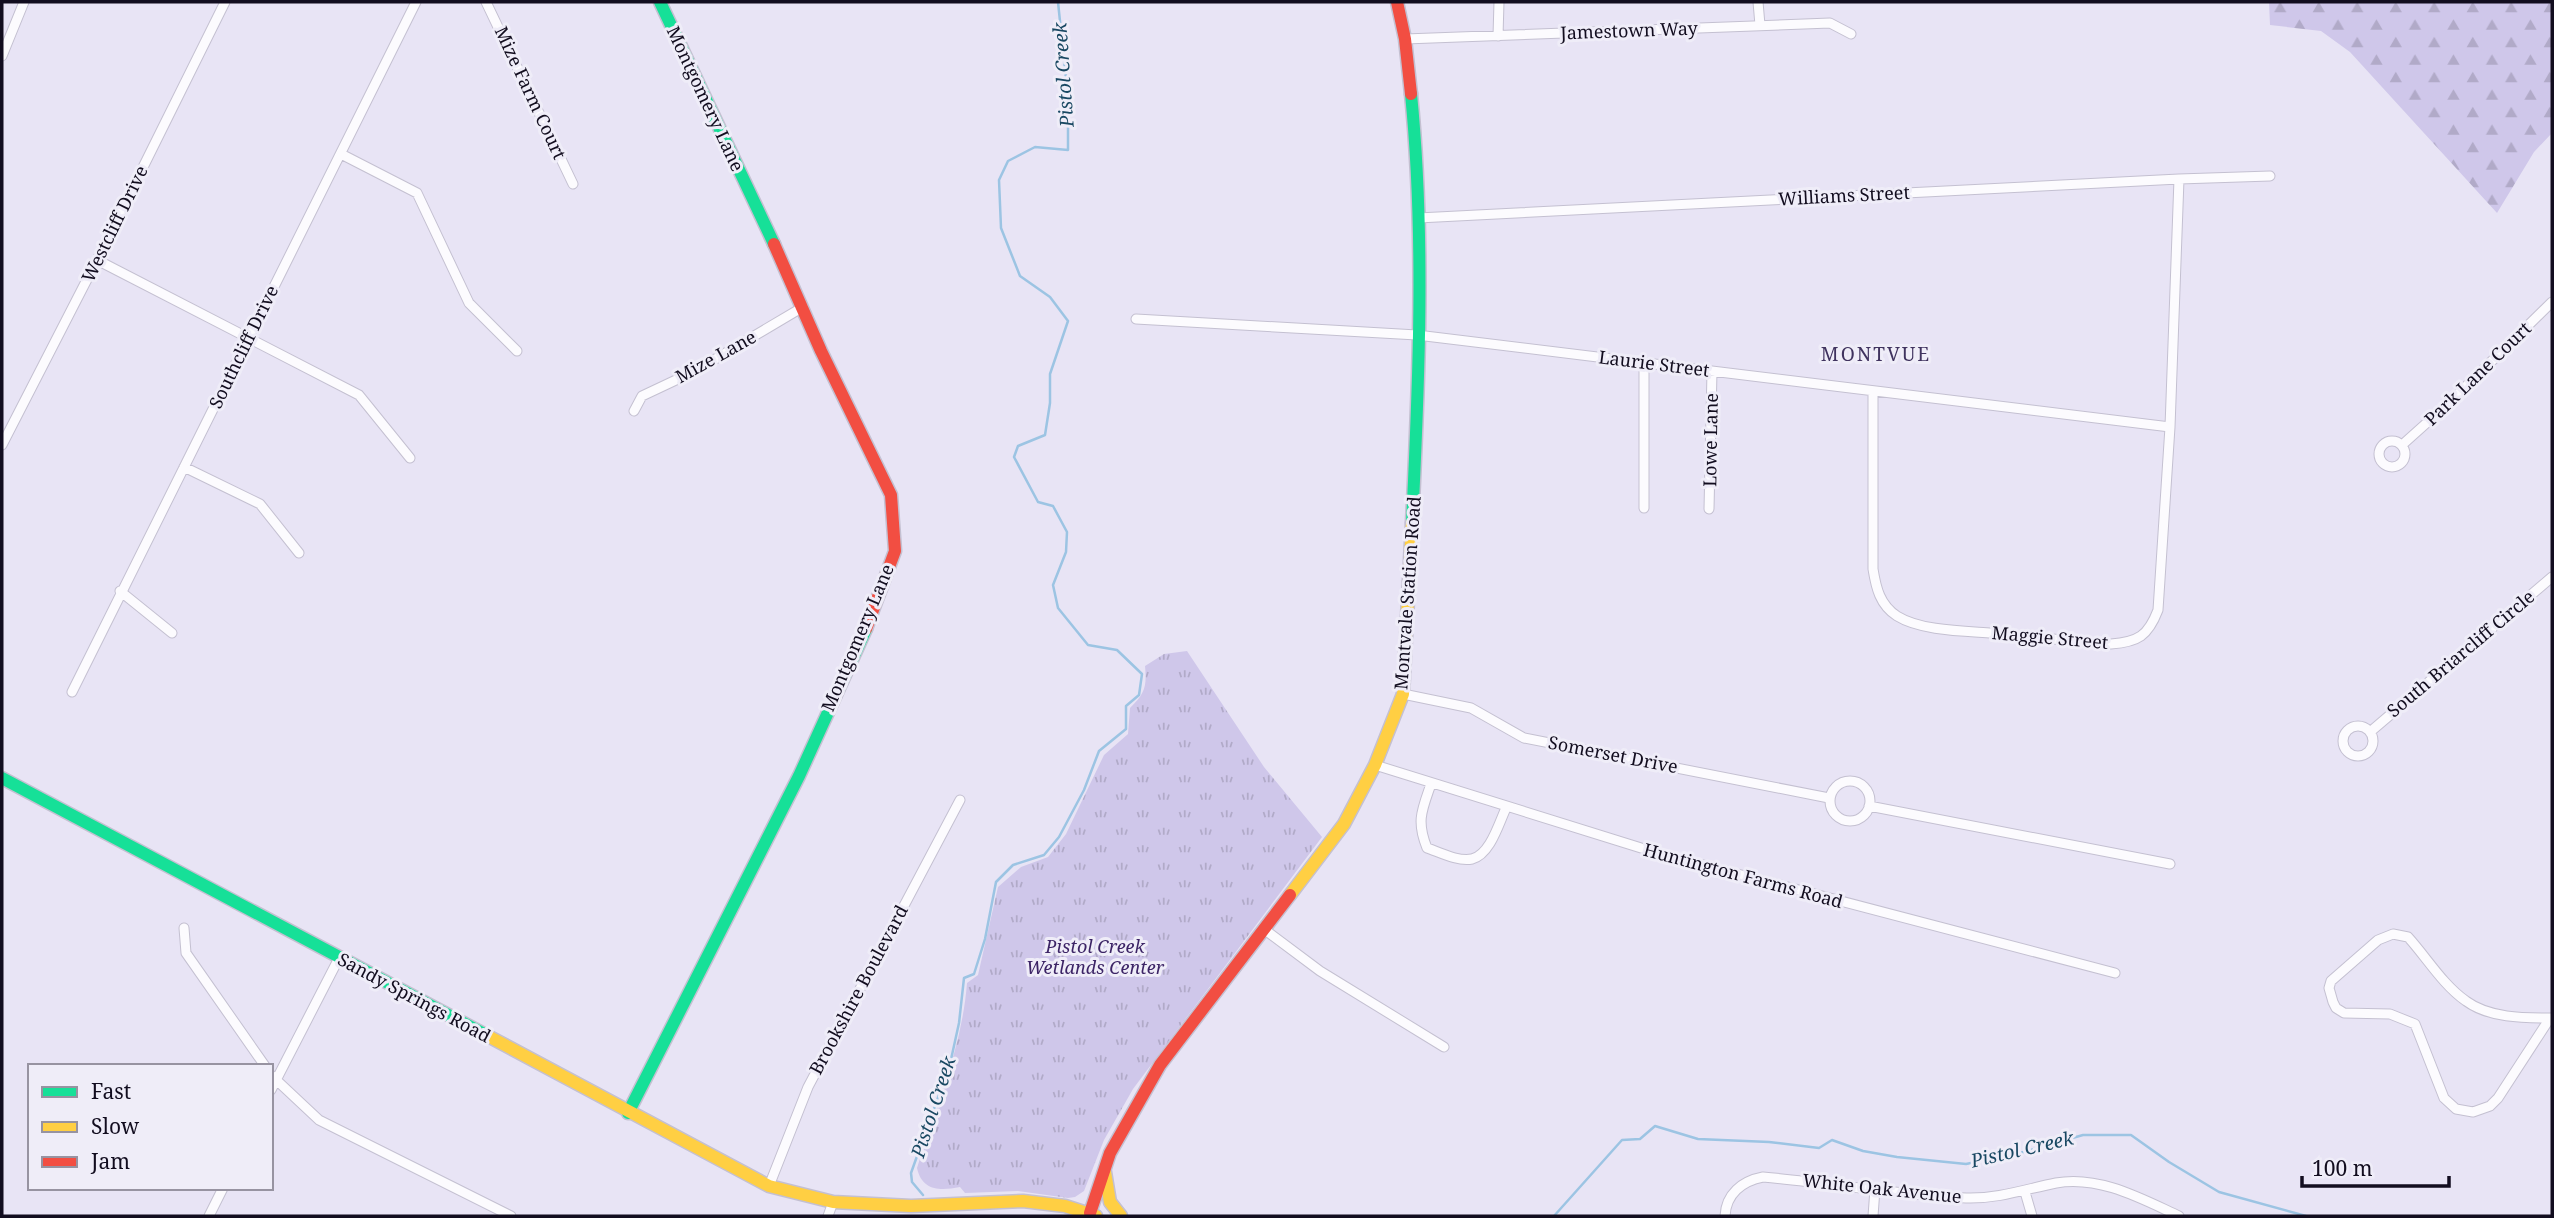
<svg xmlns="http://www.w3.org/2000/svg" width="2554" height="1218" viewBox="0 0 2554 1218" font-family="'Noto Serif',serif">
	<defs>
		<pattern id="grass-tufts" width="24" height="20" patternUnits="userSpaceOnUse" patternTransform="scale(1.75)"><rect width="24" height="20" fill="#cfc7ea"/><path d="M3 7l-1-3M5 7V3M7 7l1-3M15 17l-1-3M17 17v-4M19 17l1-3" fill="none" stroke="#b1aac8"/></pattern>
		<pattern id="forest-firs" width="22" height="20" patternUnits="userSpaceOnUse" patternTransform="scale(1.75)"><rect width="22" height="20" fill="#cfc7ea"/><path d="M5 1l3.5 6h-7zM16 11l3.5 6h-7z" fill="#b1aac8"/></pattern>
	</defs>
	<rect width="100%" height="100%" fill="#e8e4f5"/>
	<path fill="url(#grass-tufts)" d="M1187 651 1264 767 1322 837 1133 1089 1104 1140 1084 1191 1075 1197 1068 1198 1018 1191 965 1193 960 1187C940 1191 922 1191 917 1168 936 1106 962 1048 967 983L978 975 998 887 1021 867 1048 857 1066 834 1104 755 1128 734 1130 708C1145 694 1147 686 1145 666L1164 654Z"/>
	<path fill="url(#forest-firs)" d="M2269 2H2552V133L2534 152 2497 213 2350 52 2321 31 2270 25Z"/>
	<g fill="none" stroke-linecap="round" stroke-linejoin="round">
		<path stroke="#9cc4e3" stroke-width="2.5" d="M923 1195 912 1182 911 1173 950 1064 959 1023 964 978 974 974 985 939 996 882 1013 865 1044 855 1059 837 1084 790 1099 751 1126 729V706L1139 695 1142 674 1117 650 1088 645 1058 608 1053 585 1066 552 1067 532 1053 506 1038 502 1014 457 1018 446 1045 435 1050 403V374L1068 321 1050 297 1020 276 1001 228 999 180 1008 161 1035 147 1068 150V98L1058 2
			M1554 1216 1622 1140 1640 1139 1655 1126 1698 1139 1769 1142 1819 1148 1832 1140 1863 1151 1897 1157 1966 1164 2020 1153 2083 1135H2131L2169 1162 2219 1192 2306 1216"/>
		<defs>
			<path id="street" d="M486 2 573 184
				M1758 2 1760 25
				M1498 36 1499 2
				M1405 39 1830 23 1851 34
				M2 56 24 2
				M341 154 417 193 469 303 517 351
				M1418 218 2179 179 2270 176
				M97 260 359 395 410 458
				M1136 319 1417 335 2170 427
				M1873 391V569C1876 588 1880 605 1897 616 1921 631 1964 631 1992 633 2032 637 2072 641 2111 644 2138 642 2148 636 2158 610L2170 427 2179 179
				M634 411 642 396 695 371 803 307
				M2379 454a13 13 0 1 1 26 0a13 13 0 1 1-26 0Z
				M2 445 97 260 225 2
				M2402 445 2450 402 2552 302
				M184 467 260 504 299 553
				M1644 508V363
				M1709 509 1712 371
				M120 591 172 633
				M72 692 416 2
				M1403 694 1471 708 1524 738 1829 798
				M2343 741a15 15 0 1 1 30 0a15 15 0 1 1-30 0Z
				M2370 732 2552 577
				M1375 765 1654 852 2115 973
				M1830 801a20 20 0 1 1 40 0a20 20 0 1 1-40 0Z
				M1431 784C1422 810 1416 821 1427 848 1439 852 1458 862 1472 859 1490 855 1499 823 1506 808
				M1869 806 2170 864
				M184 928 186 953 265 1066
				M1265 930 1320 971 1444 1047
				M2550 1018 2498 1098 2490 1106 2473 1112 2456 1109 2444 1098 2415 1024 2390 1014 2344 1013 2336 1008 2333 1002 2329 988 2331 981 2378 940 2393 934 2408 937C2427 958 2443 985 2466 1001 2489 1018 2523 1018 2550 1018H2552
				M271 1075 319 1120 511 1216
				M271 1090 339 958
				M769 1186 808 1087 960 800
				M2025 1192 2032 1216
				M209 1216 223 1188
				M828 1216 833 1202
				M1725 1216C1726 1194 1742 1181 1763 1177 1831 1183 1898 1195 1966 1198 1998 1199 2026 1189 2056 1183 2099 1175 2142 1199 2179 1216
				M1873 1216 1875 1189"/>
			<path id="fast" d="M660 2 774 244
				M1411 94C1425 235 1419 381 1412 523
				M2 778 486 1035
				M628 1113 799 776 866 629"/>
			<path id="slow" d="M1290 895 1344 824 1375 765 1403 694 1412 523
				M486 1035 769 1186 833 1202 911 1206 1023 1201 1065 1206 1096 1216
				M1105 1172 1110 1202 1121 1216"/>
			<path id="jam" d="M1397 2 1405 39 1411 94
				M774 244 821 351 891 495 895 551 866 629
				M1090 1213 1110 1153 1160 1065 1290 895"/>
		</defs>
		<use href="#street" stroke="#c4c0d1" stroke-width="11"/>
		<use href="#fast" stroke="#c4c0d1" stroke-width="15"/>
		<use href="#slow" stroke="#c4c0d1" stroke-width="15"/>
		<use href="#jam" stroke="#c4c0d1" stroke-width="15"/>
		<use href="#street" stroke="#fcfbfe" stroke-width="9"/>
		<use href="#fast" stroke="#16e098" stroke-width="12"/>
		<use href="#slow" stroke="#ffcf43" stroke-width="12"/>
		<use href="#jam" stroke="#f24e42" stroke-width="12"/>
	</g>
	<g text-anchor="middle" stroke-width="6" stroke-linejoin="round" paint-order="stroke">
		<g font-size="18" fill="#120d1f" stroke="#efedf8">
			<text transform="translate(1629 31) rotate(-2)" y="6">Jamestown Way</text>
			<text transform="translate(530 93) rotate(65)" y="6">Mize Farm Court</text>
			<text transform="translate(705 99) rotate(65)" y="6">Montgomery Lane</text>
			<text transform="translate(1844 196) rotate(-3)" y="6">Williams Street</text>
			<text transform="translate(115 224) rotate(-64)" y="6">Westcliff Drive</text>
			<text transform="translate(244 347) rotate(-64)" y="6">Southcliff Drive</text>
			<text transform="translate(716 357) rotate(-29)" y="6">Mize Lane</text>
			<text transform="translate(1654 364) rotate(7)" y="6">Laurie Street</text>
			<text transform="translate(2478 374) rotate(-44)" y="6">Park Lane Court</text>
			<text transform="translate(1711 440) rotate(-89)" y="6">Lowe Lane</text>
			<text transform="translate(1408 593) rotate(-86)" y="6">Montvale Station Road</text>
			<text transform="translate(858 638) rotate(-67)" y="6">Montgomery Lane</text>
			<text transform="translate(2050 638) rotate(5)" y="6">Maggie Street</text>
			<text transform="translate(2461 654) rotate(-40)" y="6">South Briarcliff Circle</text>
			<text transform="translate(1613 755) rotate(11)" y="6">Somerset Drive</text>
			<text transform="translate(1743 876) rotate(15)" y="6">Huntington Farms Road</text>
			<text transform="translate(859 990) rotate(-62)" y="6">Brookshire Boulevard</text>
			<text transform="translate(414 998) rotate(28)" y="6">Sandy Springs Road</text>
			<text transform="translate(1882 1189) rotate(6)" y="6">White Oak Avenue</text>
		</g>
		<g font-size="18" font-style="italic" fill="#3c2466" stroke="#efedf8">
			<text x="1095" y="953">Pistol Creek<tspan x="1095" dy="21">Wetlands Center</tspan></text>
		</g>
		<g font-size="19" font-style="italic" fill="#194862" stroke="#efedf8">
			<text transform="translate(1063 75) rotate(-94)" y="7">Pistol Creek</text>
			<text transform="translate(933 1107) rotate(-72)" y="7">Pistol Creek</text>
			<text transform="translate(2022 1149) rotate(-13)" y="7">Pistol Creek</text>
		</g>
		<g font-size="19" letter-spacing="2" fill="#40335f" stroke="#efedf8">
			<text x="1876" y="361">MONTVUE</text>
		</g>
	</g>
	<rect width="2554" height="1218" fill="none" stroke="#120d1f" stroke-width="7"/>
	<rect x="28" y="1064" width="245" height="126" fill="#efedf8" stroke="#9793a1" stroke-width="2"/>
	<rect x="42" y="1087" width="35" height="10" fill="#16e098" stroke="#9793a1" stroke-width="2"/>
	<text x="91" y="1099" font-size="21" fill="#120d1f">Fast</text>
	<rect x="42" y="1122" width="35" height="10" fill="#ffcf43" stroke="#9793a1" stroke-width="2"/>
	<text x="91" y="1134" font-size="21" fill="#120d1f">Slow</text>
	<rect x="42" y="1157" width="35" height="10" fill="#f24e42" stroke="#9793a1" stroke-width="2"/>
	<text x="91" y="1169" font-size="21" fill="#120d1f">Jam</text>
	<path d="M2302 1176v10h147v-10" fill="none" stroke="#120d1f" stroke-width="3.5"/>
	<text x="2312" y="1176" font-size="21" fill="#120d1f" stroke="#efedf8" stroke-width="5" paint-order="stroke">100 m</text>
</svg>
